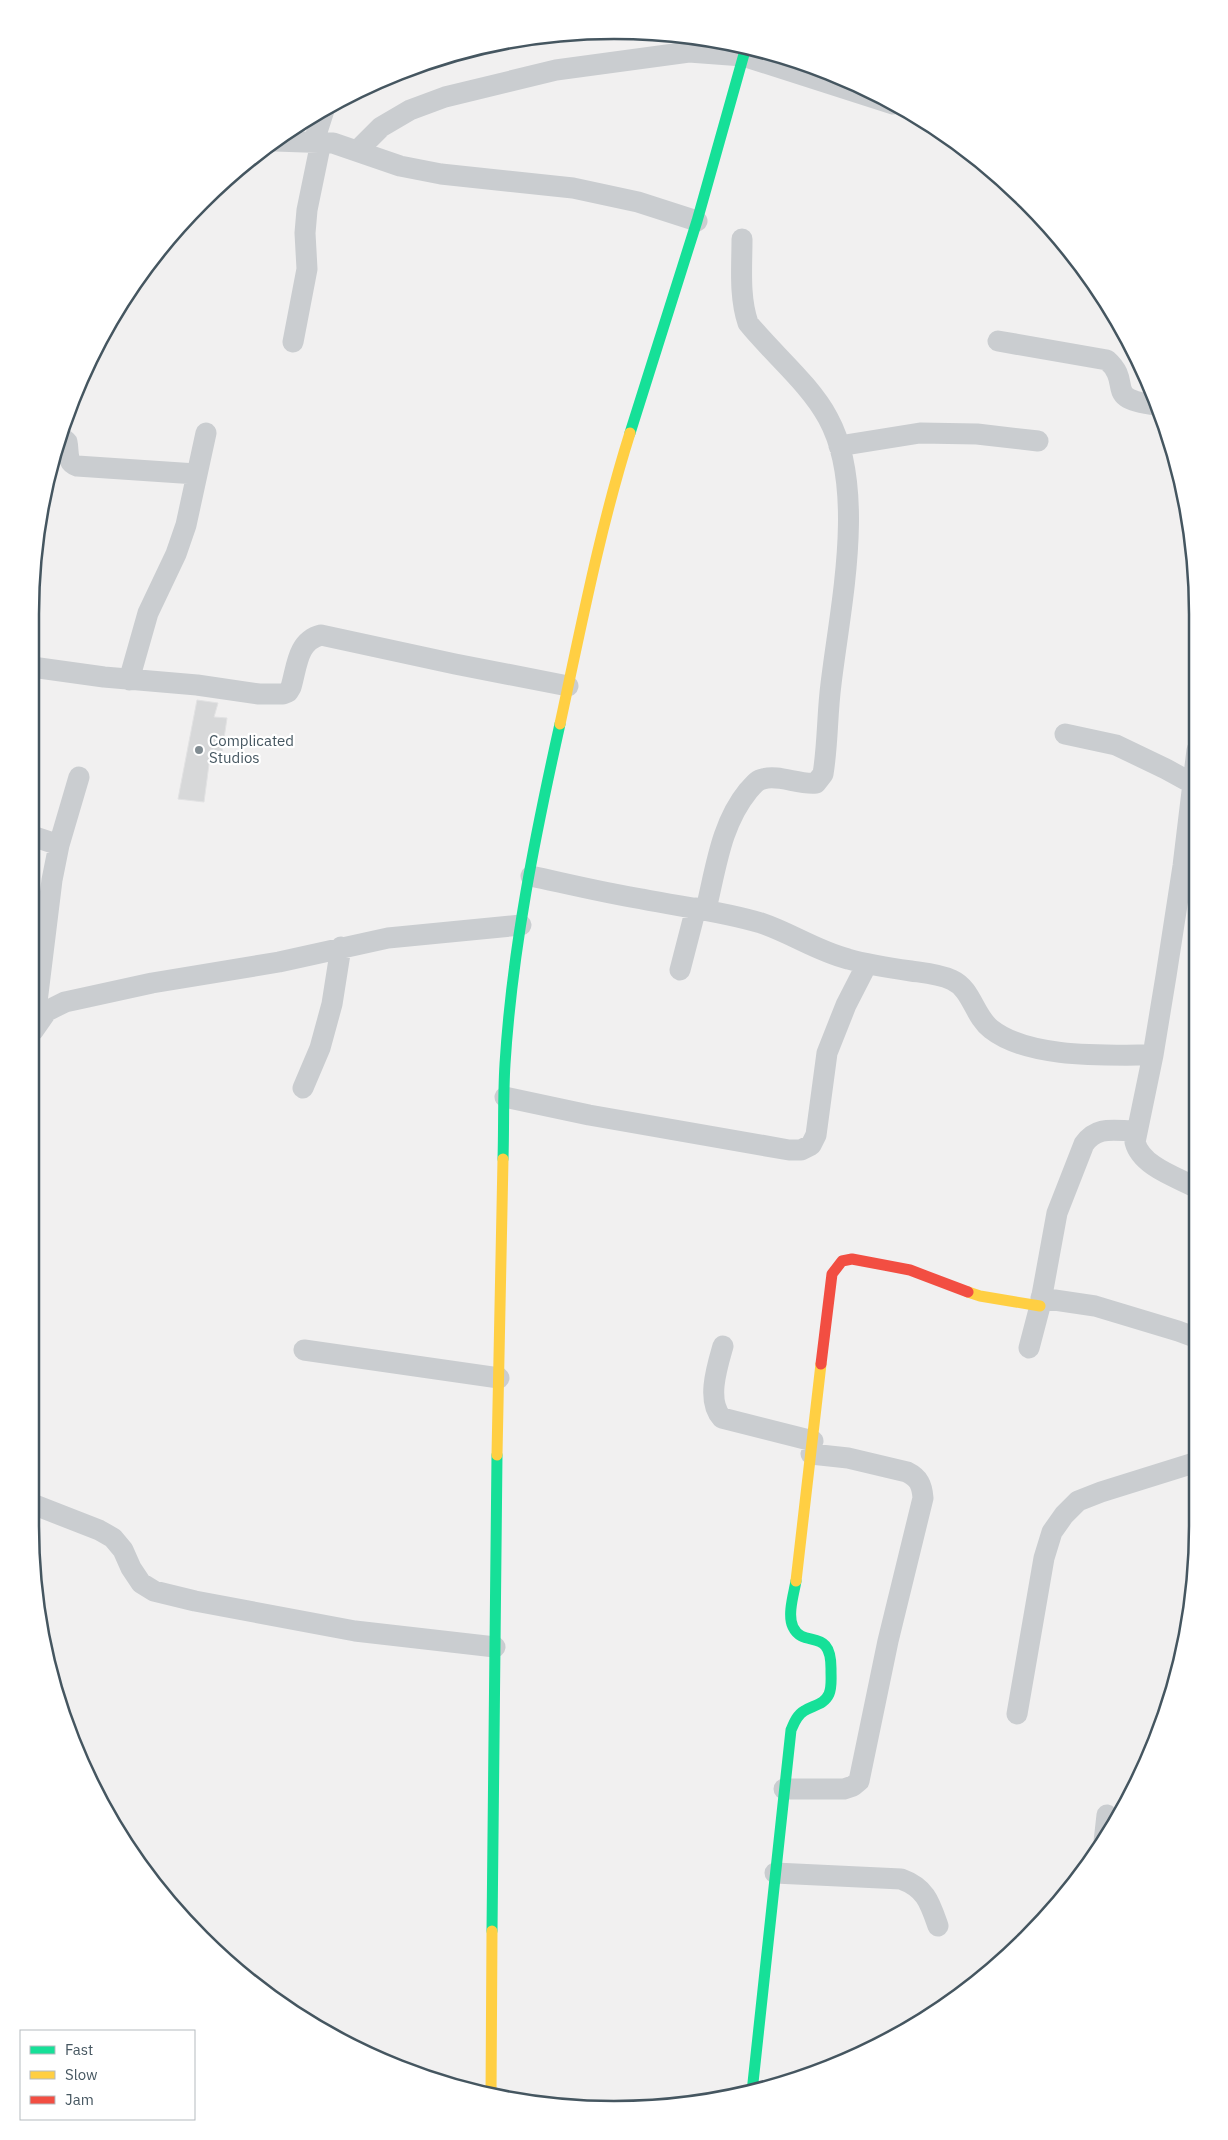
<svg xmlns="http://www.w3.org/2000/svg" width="1228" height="2140" viewBox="0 0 1228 2140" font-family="'IBM Plex Sans',sans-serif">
	<rect width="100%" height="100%" fill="#f1f0f0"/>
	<path fill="#d7d8d9" stroke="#e2e2e3" d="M197 700 218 703 214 717 227 718 222 752 211 749 204 802 178 799Z"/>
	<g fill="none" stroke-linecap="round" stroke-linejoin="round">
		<path stroke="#cacdd0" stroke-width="21" d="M275 141 333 143 400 166 441 174 573 188 638 202 697 221
			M314 141 324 110
			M358 150 381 127 410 110 445 97 556 70 689 52 743 56 893 104
			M998 341 1107 360C1134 384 1101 399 1157 405
			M293 342 307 269 305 233 307 210 321 142
			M59 435 67 442C69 451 66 463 77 466L196 474
			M839 446 920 433 977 434 1038 441
			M32 667 104 677 197 685 259 694H283L288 692 291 687C297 667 297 641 321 635L455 664 568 686
			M129 680 148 613 176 554 186 525 206 433
			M1065 734 1116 745 1166 769 1197 786
			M1197 750 1183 866 1166 976 1153 1055 1135 1142C1141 1166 1176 1177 1197 1188
			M32 836 59 845
			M531 876C568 884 605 893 642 899 682 907 722 911 761 923 791 933 817 951 848 959 869 965 890 968 911 971 925 973 939 974 952 980 972 989 974 1016 991 1029 1029 1059 1107 1055 1153 1055
			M706 909C716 868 721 824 748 791 753 786 756 780 763 779 778 774 799 785 816 783L823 774C828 744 827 714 831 684 840 607 867 489 828 418 810 384 772 353 748 323 739 296 742 267 742 239
			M680 970 696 908
			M36 1010 52 880 59 845 79 777
			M33 1031 47 1011 65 1002 88 997 152 983 279 962 388 938 521 925
			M303 1088 320 1048 332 1004 341 947
			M505 1097 589 1115 789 1150H801L811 1145 816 1135 827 1053 846 1005 867 964
			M1041 1298 1095 1306 1178 1331 1197 1338
			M723 1346C717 1367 706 1401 722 1418L813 1441
			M1029 1348 1040 1306 1057 1213 1084 1144C1097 1125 1115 1131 1136 1131
			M304 1350 499 1378
			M35 1505 99 1530 113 1538 123 1550 131 1568 141 1583 154 1591 195 1601 355 1631 495 1647
			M1017 1714 1044 1558 1052 1532 1064 1515 1078 1501 1101 1492 1197 1462
			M784 1789H844L853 1786 859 1781 888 1641 923 1498C922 1485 919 1478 907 1472L848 1458 811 1454
			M1104 1842 1107 1815
			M775 1873 901 1879C926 1888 930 1903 938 1926"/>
		<path stroke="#16e098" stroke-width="11" d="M630 433 697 221 746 47
			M503 1159C504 1128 503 1096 505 1064 512 950 535 836 560 724
			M492 1931 497 1455
			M752 2092 791 1730C794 1723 797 1715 804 1711 813 1705 824 1705 829 1694 832 1687 831 1679 831 1671 832 1625 804 1650 793 1627 787 1615 794 1593 796 1581"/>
		<path stroke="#ffcf43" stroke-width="11" d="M560 724C581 627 600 528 630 433
			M968 1292 980 1296 1040 1306
			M497 1455 503 1159
			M796 1581 821 1364
			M491 2096 492 1931"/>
		<path stroke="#f24e42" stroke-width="11" d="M821 1364 832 1274 842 1261 852 1259 910 1270 968 1292"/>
	</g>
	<circle fill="#818c92" stroke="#fff" stroke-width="2" cx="199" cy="750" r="5"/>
	<g text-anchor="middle" stroke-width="4.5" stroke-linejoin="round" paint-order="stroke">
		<g font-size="15" fill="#455660" stroke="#fff" text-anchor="start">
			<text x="209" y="746">Complicated<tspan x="209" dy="17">Studios</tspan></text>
		</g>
	</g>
	<path d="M0 0H1228V2140H0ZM614 39H614A575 575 0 0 1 1189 614V1526A575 575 0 0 1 614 2101H614A575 575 0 0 1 39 1526V614A575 575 0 0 1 614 39Z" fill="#fff" fill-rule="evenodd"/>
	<path fill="none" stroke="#455660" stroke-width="2.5" d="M614 39H614A575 575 0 0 1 1189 614V1526A575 575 0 0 1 614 2101H614A575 575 0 0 1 39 1526V614A575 575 0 0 1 614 39Z"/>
	<rect x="20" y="2030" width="175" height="90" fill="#ffffff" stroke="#b5bbbf"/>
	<rect x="30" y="2046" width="25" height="8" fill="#16e098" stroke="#b5bbbf"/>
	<text x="65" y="2055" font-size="15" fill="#455660">Fast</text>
	<rect x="30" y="2071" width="25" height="8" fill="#ffcf43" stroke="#b5bbbf"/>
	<text x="65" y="2080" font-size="15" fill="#455660">Slow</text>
	<rect x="30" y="2096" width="25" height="8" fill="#f24e42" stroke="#b5bbbf"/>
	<text x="65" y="2105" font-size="15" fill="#455660">Jam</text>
</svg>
